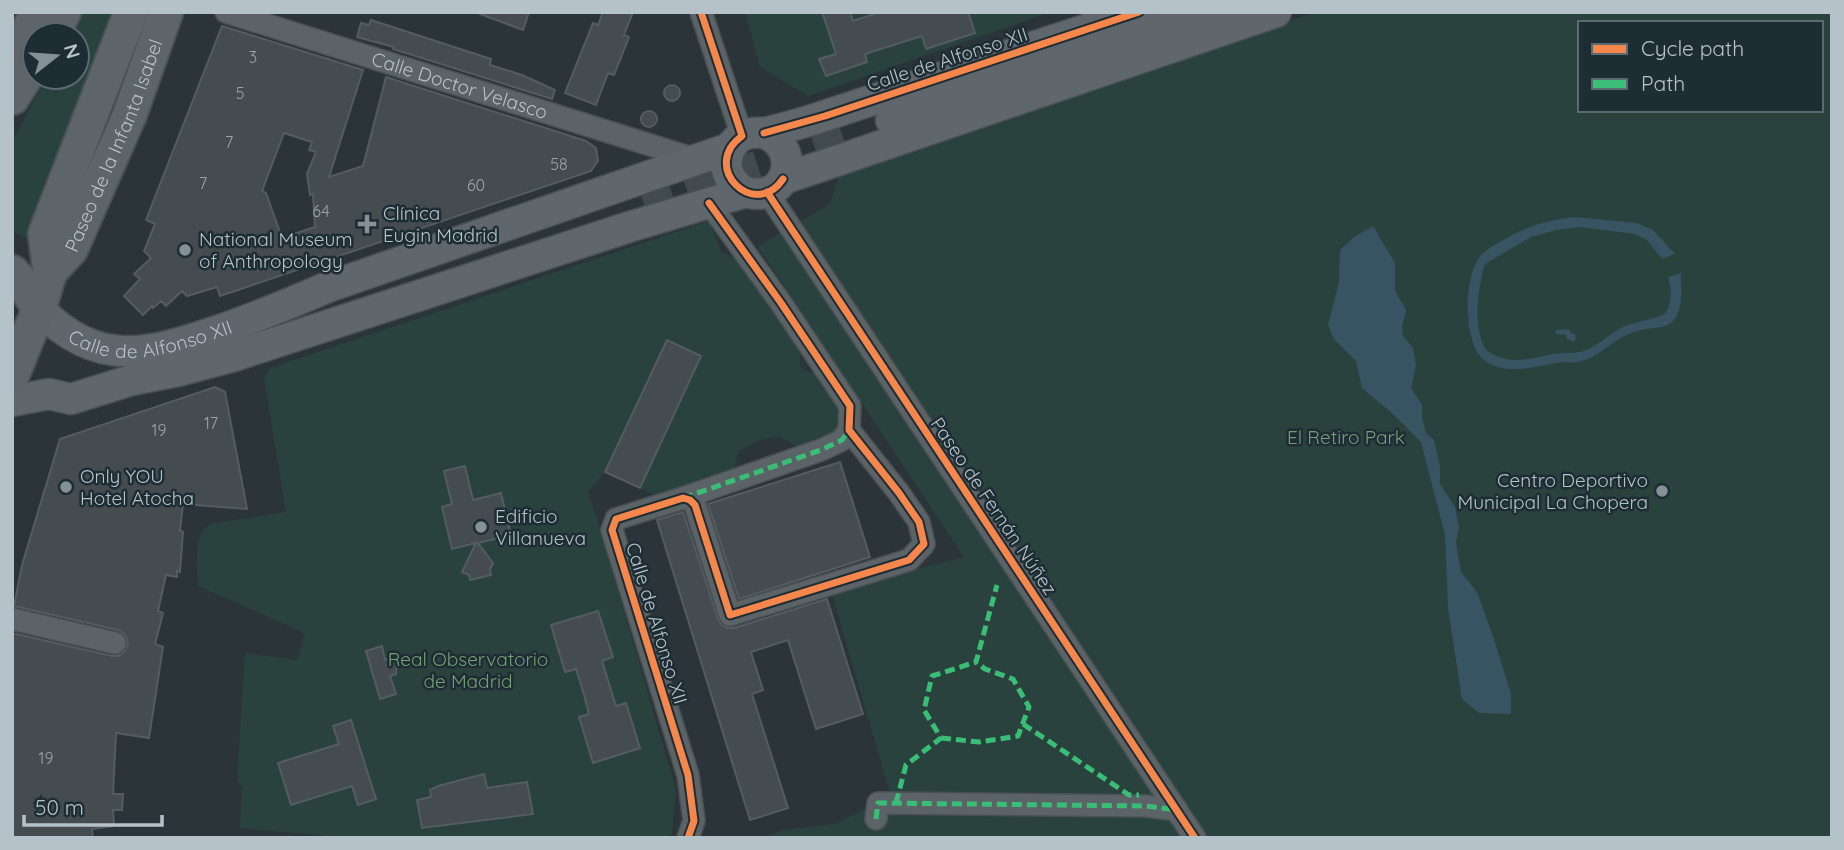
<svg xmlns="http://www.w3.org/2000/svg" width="1844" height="850" viewBox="0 0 1844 850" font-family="Quicksand,sans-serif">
	<rect width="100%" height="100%" fill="#2b3539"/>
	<path fill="#2a423e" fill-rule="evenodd" d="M81 12H119L29 239 12 231V142L47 77H77V35H69Z
		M745 12H1051L808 96 760 67Z
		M1316 12H1832V838H764L782 830 835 824 891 796 831 591 964 557 758 246 830 204 840 173ZM1580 23H1821V110H1580Z
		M709 221 721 252 745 263 801 353C800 358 798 364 803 369 807 373 813 372 818 375 830 383 836 400 843 413L838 428 833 434 805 446 798 447 778 436 760 440 739 451 733 471 654 495 640 488 701 356 667 340 605 472 588 492 598 522 676 790 672 833 668 838H349L240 828 242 788 237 780 245 653 297 660 305 633 198 586C198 567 192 535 210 524L286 512 264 379 270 368Z"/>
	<path fill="#385462" d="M1575 217 1637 223 1653 230 1675 254 1662 259 1647 240 1635 234 1580 227 1556 230 1531 237 1488 262 1484 266C1478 293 1472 325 1486 350 1508 366 1529 359 1553 354 1566 352 1577 355 1589 349 1602 342 1612 332 1625 326 1634 322 1661 318 1665 313 1673 304 1671 287 1668 277L1681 273C1681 292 1685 323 1661 327 1650 329 1639 329 1629 334 1611 341 1598 358 1578 362 1573 363 1567 362 1562 362 1541 365 1519 373 1498 367 1492 365 1484 361 1480 356 1463 336 1464 272 1482 254 1487 249 1494 245 1500 242 1524 227 1547 220 1575 217Z
		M1373 226 1395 263V291L1406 310 1402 327 1403 336 1413 348 1416 366 1411 388 1422 405V417L1426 433 1434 440 1440 466V484L1455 507 1459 527 1456 542 1461 572 1477 592 1493 636 1511 694V714L1479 713 1462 699 1448 608 1445 535 1421 442 1393 414 1362 388 1356 361 1334 339 1328 325 1339 282 1340 250 1354 237Z"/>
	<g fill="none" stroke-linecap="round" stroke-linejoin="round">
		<path stroke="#385462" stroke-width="5" d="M1558 332H1568L1569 337 1573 336V339"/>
	</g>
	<path fill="#444c4f" stroke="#535c61" stroke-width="2" fill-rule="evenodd" d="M481 12H529L523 30 480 14Z
		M603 12H633L624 35 629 37 614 75 608 73 596 105 565 93 593 23 598 25Z
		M822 12H850L853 21 880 12H968L975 33 926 49 922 36 865 54 867 62 826 76 819 59 836 54Z
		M371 20 491 59 490 65 522 75 555 90 552 99 393 49 394 47 357 37 361 23 369 25Z
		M222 26 363 70 329 177 363 166 386 77 586 141 596 148 598 161 591 171 220 296 217 287 187 296 182 291 166 306 161 301 153 308 152 306 143 315 124 296 140 279 134 274 151 258 144 251 155 224 146 220ZM284 133 312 142 309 150 316 152 307 174 310 195 313 194 315 227 282 238 266 193 262 191Z
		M664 93a8 8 0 1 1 16 0a8 8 0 1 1-16 0Z
		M641 119a8 8 0 1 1 16 0a8 8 0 1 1-16 0Z
		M667 340 701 356 640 488 605 472Z
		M215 387 225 392 247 509 183 504 180 530 183 532 180 572 177 571V577L166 575 158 611 163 613 155 644 163 647 149 738 116 733 113 794H123L122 810H113L114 826 92 829 93 838H12V633L112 656H118L124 652 128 645 127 639 124 634 118 630 14 606 22 565 60 439Z
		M840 462 870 557 739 599 708 504Z
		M465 466 473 500 501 493 511 535 478 543 493 563 490 569 491 575 470 580 469 575 462 572 476 543 452 549 442 507 452 504 444 471Z
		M683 512 718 619 722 625 728 628H734L827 599 863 714 816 729 788 640 751 652 763 690 752 694 788 808 750 820 657 520Z
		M598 611 613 657 602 661 616 706 626 703 640 748 593 763 579 717 589 714 583 691 576 669 565 672 551 625Z
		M382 646 385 660 397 656 396 674 390 676 396 694 380 699 366 651Z
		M351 720 376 799 358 805 352 786 291 805 278 763 339 744 333 726Z
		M484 774 487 788 527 782 533 814 422 828 417 800 431 797 430 790 438 786Z"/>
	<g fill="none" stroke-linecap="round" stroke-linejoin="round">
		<path stroke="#404a4f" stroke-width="30" stroke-dasharray="30 15" stroke-linecap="butt" d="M644 204 845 136"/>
		<defs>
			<g id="street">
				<path id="s1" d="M226 12 695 159"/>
				<path d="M701 12 742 136"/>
				<path d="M767 192 1195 838"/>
				<path d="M683 498 821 450 842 440 849 430"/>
				<path d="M12 619 115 643"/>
				<path d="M876 819 878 803 1146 806 1177 810"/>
				<path d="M688 838 694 821 688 775 612 530 616 519 683 498 690 500 695 505 730 615 909 560 924 544 919 522 899 493 849 430 850 406 781 303 709 203"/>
			</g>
			<g id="secondary">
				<path d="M891 120 1179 22 1211 12"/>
				<path d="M764 133C802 147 789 201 750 193 742 192 734 185 730 177 722 163 728 144 742 136 751 131 759 134 768 132 789 127 810 121 830 114 933 80 1036 46 1139 12"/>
				<path d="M783 179 1276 12"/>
				<path id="s2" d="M39 309C98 368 146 355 217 331 255 318 291 303 328 287L730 148"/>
				<path d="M12 401 49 394 71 399 132 380 178 371 234 356 629 227 746 192"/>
			</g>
			<g id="primary">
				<path d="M52 35 64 12"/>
				<path d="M12 66 37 12"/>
				<path d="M12 98 35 62"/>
				<path d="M12 272 24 285 39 309"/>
				<path d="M50 272 45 234 131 12"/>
				<path id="s3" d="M12 376 39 309 50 272 71 249 130 114 166 12"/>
			</g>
		</defs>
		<use href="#street" stroke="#495054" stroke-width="24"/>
		<use href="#secondary" stroke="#495054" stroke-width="33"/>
		<use href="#primary" stroke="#495156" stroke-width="37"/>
		<use href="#street" stroke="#5b6367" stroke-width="21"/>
		<use href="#secondary" stroke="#60676c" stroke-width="30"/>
		<use href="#primary" stroke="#5d6569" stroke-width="33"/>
		<path stroke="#3abd76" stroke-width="5" stroke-dasharray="10 5" stroke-linecap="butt" d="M683 498 821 450 842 440 849 430
			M1023 724 1129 795H1139
			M941 738 979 742 1018 736 1029 707 1013 679 985 669 976 662
			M896 803 906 765 941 738 924 710 932 676 976 662 997 585
			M876 819 878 803 1146 806 1177 810"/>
		<defs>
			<path id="cycleway" d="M701 12 742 136C699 167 755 221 783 179
				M764 133 825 116 1139 12
				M767 192 1195 838
				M688 838 694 821 688 775 612 530 616 519 683 498 690 500 695 505 730 615 909 560 924 544 919 522 899 493 849 430 850 406 781 303 709 203"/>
		</defs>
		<use href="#cycleway" stroke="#1e2d34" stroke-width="11"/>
		<use href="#cycleway" stroke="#f5874c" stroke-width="7"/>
	</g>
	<g fill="#859197" stroke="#1e2d34" stroke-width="2.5">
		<path d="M363.5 213.5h7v7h7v7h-7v7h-7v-7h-7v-7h7z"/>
		<circle cx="185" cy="250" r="7"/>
		<circle cx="66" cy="487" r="7"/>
		<circle cx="1662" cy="491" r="7"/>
		<circle cx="481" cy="527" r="7"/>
	</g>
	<g text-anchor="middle" stroke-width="5" stroke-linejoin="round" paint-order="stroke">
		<g font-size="16" fill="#9aa4ab">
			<text x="253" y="63">3</text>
			<text x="240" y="99">5</text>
			<text x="229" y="148">7</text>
			<text x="559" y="170">58</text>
			<text x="203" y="189">7</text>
			<text x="476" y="191">60</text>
			<text x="321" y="217">64</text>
			<text x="211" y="429">17</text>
			<text x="159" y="436">19</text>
			<text x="46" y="764">19</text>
		</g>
		<g font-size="19" fill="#b6c2ca" stroke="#1e2d34">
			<text transform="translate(947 59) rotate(-18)" y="7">Calle de Alfonso XII</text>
			<text dy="7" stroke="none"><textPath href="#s1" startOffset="245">Calle Doctor Velasco</textPath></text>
			<text dy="7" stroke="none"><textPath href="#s3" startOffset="254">Paseo de la Infanta Isabel</textPath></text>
			<text dy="7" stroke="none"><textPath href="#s2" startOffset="124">Calle de Alfonso XII</textPath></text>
			<text transform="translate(994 506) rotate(56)" y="7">Paseo de Fernán Núñez</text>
			<text transform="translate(657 623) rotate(73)" y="7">Calle de Alfonso XII</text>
		</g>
		<g font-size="19" fill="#b6c2ca" stroke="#1e2d34" text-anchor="start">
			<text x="383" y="220">Clínica<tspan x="383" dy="22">Eugin Madrid</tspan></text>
			<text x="199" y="246">National Museum<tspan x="199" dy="22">of Anthropology</tspan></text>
			<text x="80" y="483">Only YOU<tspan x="80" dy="22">Hotel Atocha</tspan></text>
			<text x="1648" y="487" text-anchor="end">Centro Deportivo<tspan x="1648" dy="22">Municipal La Chopera</tspan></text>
			<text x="495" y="523">Edificio<tspan x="495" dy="22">Villanueva</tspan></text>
		</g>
		<g font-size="19" fill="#759f74" stroke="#1e2d34">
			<text x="1346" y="444">El Retiro Park</text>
			<text x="468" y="666">Real Observatorio<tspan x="468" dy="22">de Madrid</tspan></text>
		</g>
	</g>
	<rect width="1844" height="850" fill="none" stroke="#b6c2ca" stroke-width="28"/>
	<rect x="1578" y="21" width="245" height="91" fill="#1e2d34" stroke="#5b6970" stroke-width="2"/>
	<rect x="1592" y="44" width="35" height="10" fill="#f5874c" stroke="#5b6970" stroke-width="2"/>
	<text x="1641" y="56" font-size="21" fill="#b6c2ca">Cycle path</text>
	<rect x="1592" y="79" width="35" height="10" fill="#3abd76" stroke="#5b6970" stroke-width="2"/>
	<text x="1641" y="91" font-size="21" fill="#b6c2ca">Path</text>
	<g transform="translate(56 56) rotate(73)"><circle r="33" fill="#1e2d34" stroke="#5b6970" stroke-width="2"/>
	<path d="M0-5L12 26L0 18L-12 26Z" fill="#859197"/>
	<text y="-10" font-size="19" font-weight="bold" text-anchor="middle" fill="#b6c2ca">N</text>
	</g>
	<path d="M24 815v10h138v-10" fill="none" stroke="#b6c2ca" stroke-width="3.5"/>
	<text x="35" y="815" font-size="21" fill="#b6c2ca" stroke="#1e2d34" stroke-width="5" paint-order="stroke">50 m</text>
</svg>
